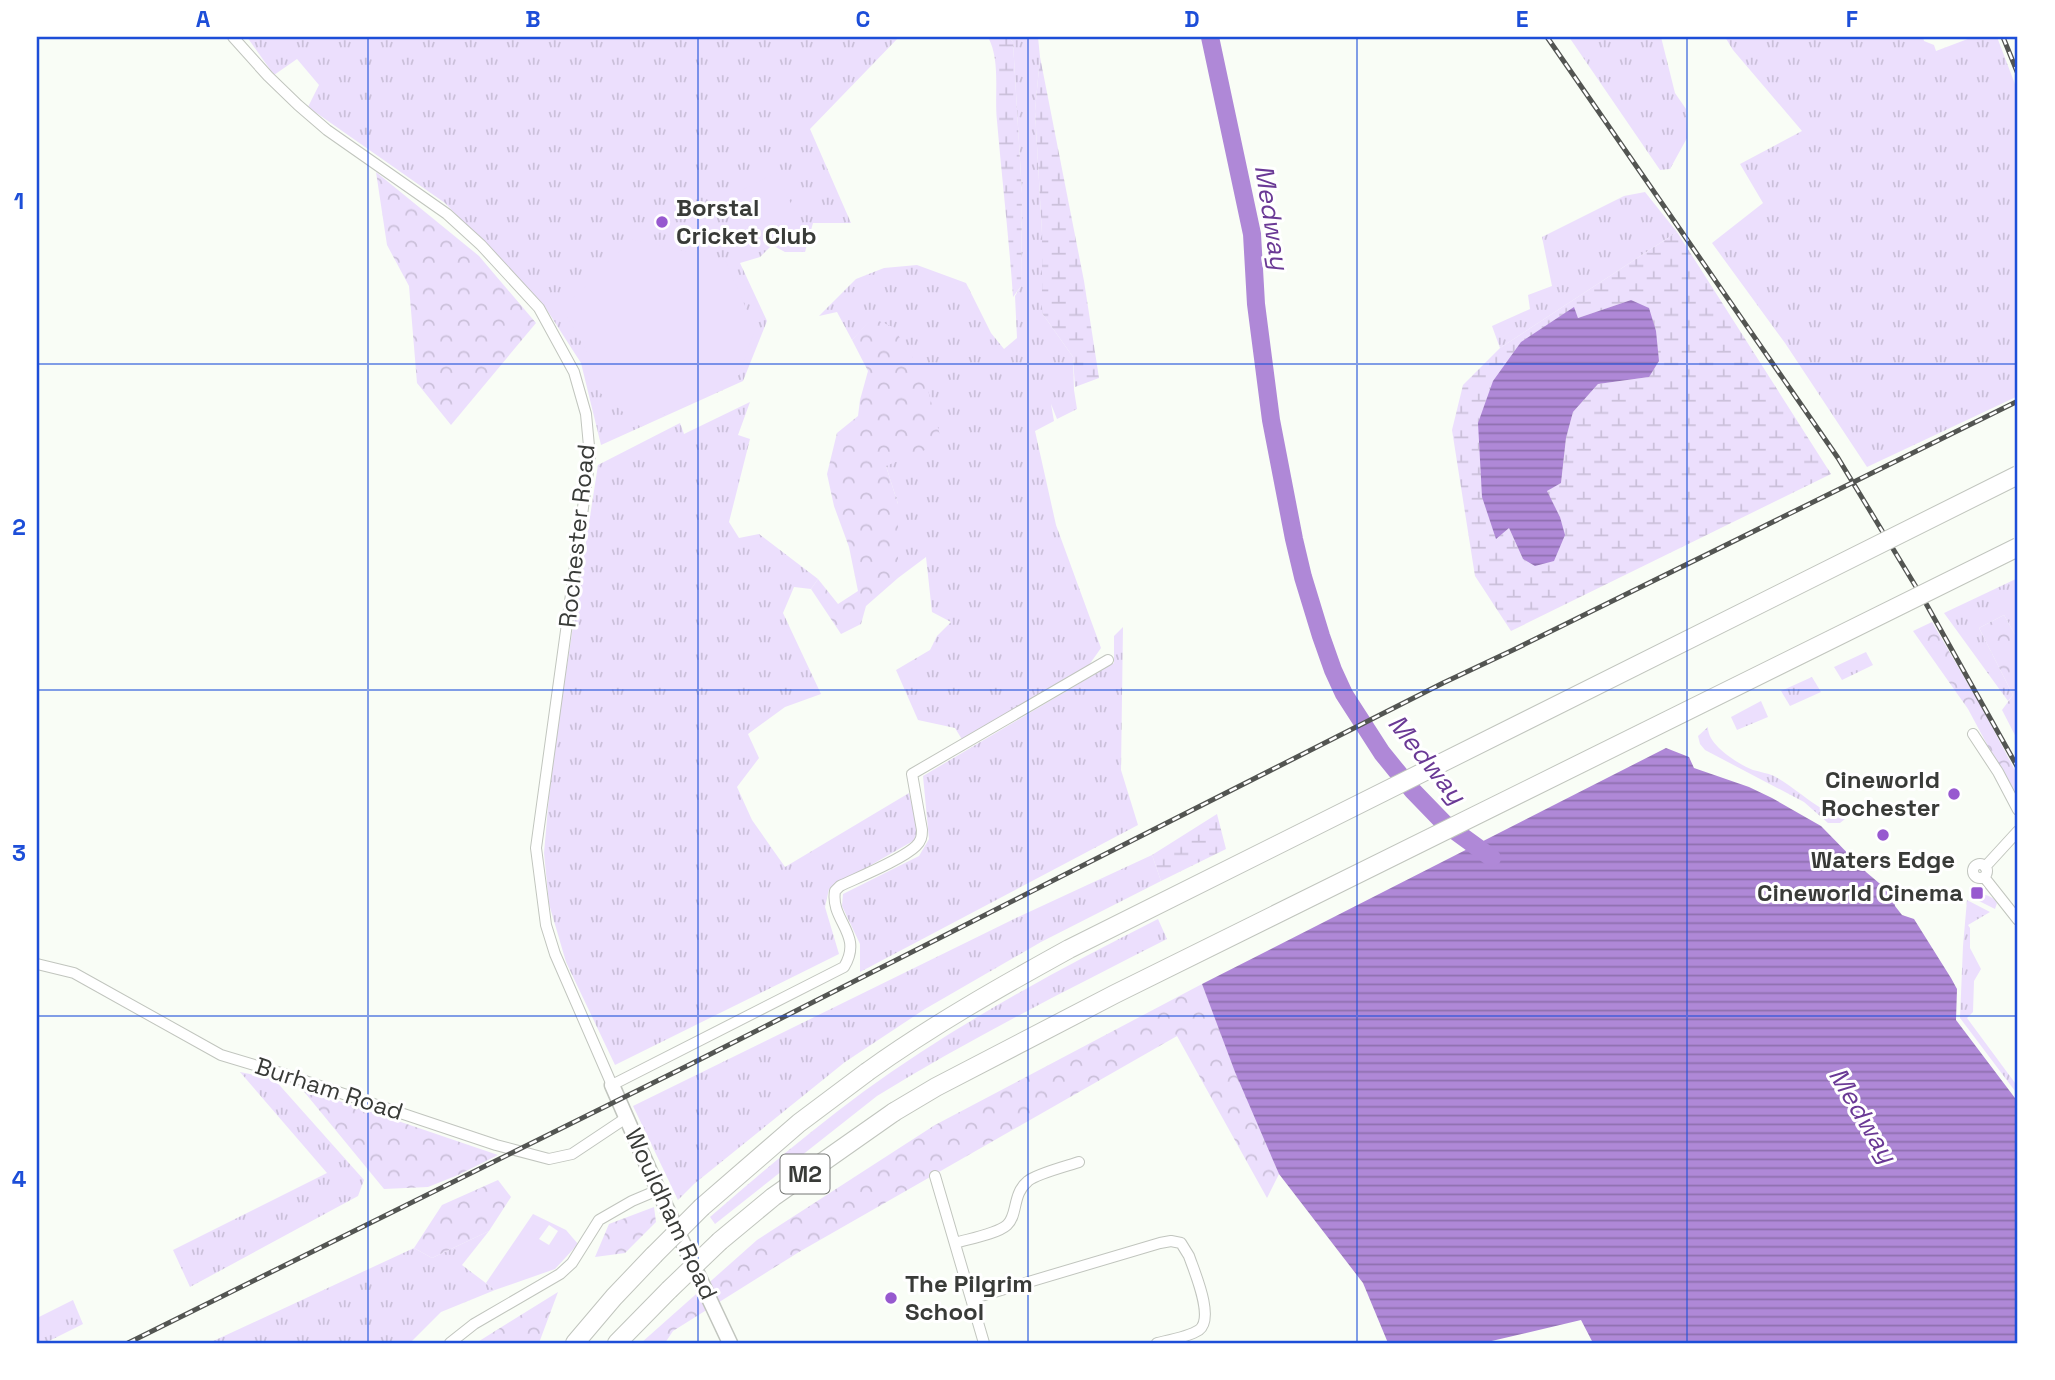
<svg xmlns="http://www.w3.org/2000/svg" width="2055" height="1380" viewBox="0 0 2055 1380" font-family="'Space Grotesk',sans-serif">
	<defs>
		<pattern id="grass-tufts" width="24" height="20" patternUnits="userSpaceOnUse" patternTransform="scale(1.75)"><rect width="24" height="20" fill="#ecdffd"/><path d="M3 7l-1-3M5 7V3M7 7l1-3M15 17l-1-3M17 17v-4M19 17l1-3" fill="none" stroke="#cbc0da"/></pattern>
		<pattern id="forest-crowns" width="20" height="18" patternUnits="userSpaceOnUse" patternTransform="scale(1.75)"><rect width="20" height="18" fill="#ecdffd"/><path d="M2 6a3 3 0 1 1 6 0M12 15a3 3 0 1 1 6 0" fill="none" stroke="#cbc0da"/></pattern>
		<pattern id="wetland-marsh" width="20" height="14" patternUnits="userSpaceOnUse" patternTransform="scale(1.75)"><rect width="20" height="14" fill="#ecdffd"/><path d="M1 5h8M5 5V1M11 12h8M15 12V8" fill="none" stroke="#cbc0da"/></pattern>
		<pattern id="water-rules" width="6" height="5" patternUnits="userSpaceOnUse" patternTransform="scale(1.75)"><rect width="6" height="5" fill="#af88d7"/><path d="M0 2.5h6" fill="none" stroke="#8f70af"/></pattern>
	</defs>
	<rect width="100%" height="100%" fill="#f9fdf6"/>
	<path fill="url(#grass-tufts)" d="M247 37H899L810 129 851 223H813L805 252H785L772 245 760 257 740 263 767 321 743 381 601 445 581 363 545 307 445 203 308 107 319 85 297 59 274 75Z
		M1008 37H1038L1040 57 1035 111 1042 233V313L1073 357 1074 390 1077 409 1057 419 1051 404 1054 421 1035 431 1056 525 1101 648 1089 665 963 741 955 728 918 720 896 670 930 650 937 636 951 622 932 612 926 557 898 578V504L886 466 872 319 852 340 837 312 819 316 856 279 884 268 917 265 966 283 991 333 1004 349 1017 338 1015 296 1021 286 1022 194 1013 42Z
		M1569 37H1661L1675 93 1686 109 1687 138 1670 169 1660 170Z
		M1725 37H1923L1924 41 1934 45 1936 51 1973 37H1997L2018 92V396L1867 467 1785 343 1712 243 1763 203 1740 164 1802 131 1733 50Z
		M1645 192 1677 232 1500 348 1492 326 1530 309 1528 295 1552 286 1542 237 1624 196Z
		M750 402 738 435 750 439 729 522 739 538 759 534 818 579 811 589 794 587 783 613 821 694 785 707 748 734 759 758 737 787 752 820 785 867 909 793 919 834 913 841 829 889 825 907 839 954 615 1065 566 962 549 904 544 853 552 762 598 465 680 423 684 434Z
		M2018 578V640L2004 615 1979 628 2013 695 2008 701 1944 613Z
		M1123 627 1121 770 1138 825 860 972V944L842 906 843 894 919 856 929 839 923 776 1114 663V636Z
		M1866 652 1873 665 1842 680 1834 667Z
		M1812 677 1821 692 1790 706 1781 691Z
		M1761 701 1768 717 1737 730 1731 717Z
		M1708 727C1707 745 1738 764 1753 770 1760 772 1767 773 1774 776 1792 786 1807 800 1824 810 1829 812 1835 811 1840 811L1845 819 1840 823H1828L1804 802 1705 750 1700 744 1698 736Z
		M1152 855 1161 881 1041 942 925 1009 845 1062 694 1184 678 1200 633 1106 1016 918Z
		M1975 894C1984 894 1992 895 1997 903L1995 909 1971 897Z
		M1967 900 1990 912 1968 925 1970 928V948L1981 969 1974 981 1973 1012 1967 1018 2018 1087V1095L1960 1018 1963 946Z
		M1158 919 1167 939C1069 989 971 1038 877 1096L715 1224 710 1217C760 1174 810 1131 863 1092 955 1025 1057 970 1158 919Z
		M240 1072 274 1079 364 1180 358 1196 190 1287 173 1250 327 1173Z
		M489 1231 462 1265 495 1290 441 1312 410 1343H209L414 1248 432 1258Z
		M73 1300 83 1324 45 1343H37V1318Z"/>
	<path fill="url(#forest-crowns)" d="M376 172 479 256 536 323 451 425 417 383 409 286 387 245Z
		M872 318 893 327 924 375 942 443 886 466 898 504V578L866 606 861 624 841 634 811 589 818 579 838 604 858 591 849 547 834 506 827 474 837 433 858 416 860 400 868 371 852 340Z
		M2004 615 2018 640V741L2002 710 2013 695 1979 628Z
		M1932 622 1982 708 2018 776V802L1968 709 1913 631Z
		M1202 984 1279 1174 1267 1198 1177 1036 799 1252 673 1331 665 1343H641L757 1240 935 1125Z
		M301 1088 498 1155 458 1175 428 1187 384 1189Z
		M498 1180 511 1197 489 1231 432 1258 414 1248 442 1205Z
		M654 1207 656 1222 625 1253 595 1257 609 1224Z
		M558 1292 539 1343H476Z"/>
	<path fill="url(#wetland-marsh)" fill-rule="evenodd" d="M988 37H1008L1013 42 1022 194 1021 286 1013 297C1009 238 1002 180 997 121 994 94 1001 61 988 37Z
		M1040 57 1084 281 1099 378 1075 387 1073 357 1042 313V233L1035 111Z
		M1677 232 1831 474 1511 631 1475 576 1452 430 1463 385 1500 348ZM1631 300 1649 377 1598 384 1573 412 1566 438 1561 483 1546 491 1560 517 1523 559 1509 528 1574 308 1578 318Z
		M1217 814 1226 849 1161 881 1152 855Z"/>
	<path fill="#ecdffd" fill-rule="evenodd" d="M776 173 800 222 751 246 727 197Z
		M631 239 725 260 755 329 739 375 641 427 598 391 591 360 563 309Z
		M533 1214 566 1230 578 1244 555 1269 495 1290 486 1283ZM549 1225 558 1231 549 1245 539 1239Z"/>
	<path fill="url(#water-rules)" d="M1631 300 1649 308 1656 331 1659 361 1649 377 1598 384 1573 412 1566 438 1561 483 1547 491 1560 517 1565 535 1554 561 1535 566 1523 559 1509 528 1496 539 1482 497 1478 423 1493 381 1521 342 1574 307 1578 318Z
		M1666 748 1689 757 1694 768 1749 787 1772 798 1821 826 1866 872 1892 894 1895 906 1902 915 1914 919 1951 978 1957 989 1956 1020 2018 1102V1343H1593L1581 1320 1483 1343H1388L1363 1283 1279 1174 1235 1072 1202 984Z"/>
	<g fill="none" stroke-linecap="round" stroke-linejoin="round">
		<path stroke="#af88d7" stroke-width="18" d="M1210 37 1252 234 1256 304 1271 420 1294 539 1303 577 1321 636 1333 670 1344 694 1382 753 1413 791 1444 823 1492 858"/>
		<defs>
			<path id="street" d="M233 37 268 76 298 105 327 130 447 214 481 245 539 308 574 372 586 414 590 457 536 848 546 925 555 954 612 1085 844 967C864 934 830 921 835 891L840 886C859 877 903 859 916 846 921 841 922 837 922 830L912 774 1108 660
				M1973 734 1998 772 2018 810
				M1973 871a7 7 0 1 1 14 0a7 7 0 1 1-14 0Z
				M1985 867 2018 831
				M1984 877 2018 920
				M37 964 74 973 221 1055 281 1073 496 1145 549 1159 572 1154 626 1118
				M935 1176 984 1343
				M955 1243C968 1239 997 1234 1007 1225 1018 1215 1012 1194 1028 1181 1036 1174 1067 1166 1079 1162
				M971 1299 1160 1243 1171 1241 1181 1243 1189 1256C1194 1271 1215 1318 1199 1330 1188 1337 1170 1340 1157 1343
				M450 1343 474 1324 560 1274 572 1263 599 1220 632 1201 658 1190"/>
			<path id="secondary" d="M612 1085 658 1190 730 1343"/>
			<path id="highway" d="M702 1207 799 1123 867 1072
				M720 1241 773 1197 894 1112
				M575 1343 614 1297 654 1255
				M617 1343 669 1290"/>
		</defs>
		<use href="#street" stroke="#c1c5be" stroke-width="12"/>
		<use href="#secondary" stroke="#c1c5be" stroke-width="17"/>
		<use href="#highway" stroke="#c1c5be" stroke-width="20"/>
		<use href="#street" stroke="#fff" stroke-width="10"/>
		<use href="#secondary" stroke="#fff" stroke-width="14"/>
		<use href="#highway" stroke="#fff" stroke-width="18"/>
		<defs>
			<path id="rail" d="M1547 37 1838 458 1924 600 2018 768
				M2003 37 2018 74
				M128 1343 681 1069 1443 683 1513 650 2018 401"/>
		</defs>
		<use href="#rail" stroke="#535552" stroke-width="5"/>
		<use href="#rail" stroke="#fff" stroke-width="2.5" stroke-dasharray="8" stroke-linecap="butt"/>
		<defs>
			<path id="highway-bridge" d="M867 1072C931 1026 1000 987 1069 949L2018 475
				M894 1112 936 1087 1115 994 2018 547
				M654 1255 702 1207
				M669 1290 720 1241"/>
		</defs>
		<use href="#highway-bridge" stroke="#c1c5be" stroke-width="20" stroke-linecap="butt"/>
		<use href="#highway-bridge" stroke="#fff" stroke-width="18"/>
	</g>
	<path fill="none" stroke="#1d4ed8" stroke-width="2" stroke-opacity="0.55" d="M368 37V1343M698 37V1343M1028 37V1343M1357 37V1343M1687 37V1343M37 364H2018M37 690H2018M37 1016H2018"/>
	<g fill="#9759cf" stroke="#fff" stroke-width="2.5">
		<circle cx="662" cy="222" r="7"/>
		<circle cx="1954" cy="794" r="7"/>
		<circle cx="1883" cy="835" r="7"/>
		<rect x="1970" y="886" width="14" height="14" rx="3.5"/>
		<circle cx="891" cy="1298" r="7"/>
	</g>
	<g text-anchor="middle" stroke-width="6" stroke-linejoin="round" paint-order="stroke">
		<rect fill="#fff" stroke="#747674" stroke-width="2" x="780.5" y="1154.5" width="49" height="39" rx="5"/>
		<g font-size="23" font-weight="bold" fill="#393b38">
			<text x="805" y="1182">M2</text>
		</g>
		<g font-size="24" font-weight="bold" fill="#393b38" stroke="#fff" text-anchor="start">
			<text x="676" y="216">Borstal<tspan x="676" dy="28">Cricket Club</tspan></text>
			<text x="1940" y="788" text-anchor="end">Cineworld<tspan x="1940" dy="28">Rochester</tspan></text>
			<text x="1883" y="868" text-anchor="middle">Waters Edge</text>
			<text x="1963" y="901" text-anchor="end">Cineworld Cinema</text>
			<text x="905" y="1292">The Pilgrim<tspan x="905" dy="28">School</tspan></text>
		</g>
		<g font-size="24" fill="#393b38" stroke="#fff">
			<text transform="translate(577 536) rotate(-84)" y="8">Rochester Road</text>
			<text transform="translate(329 1089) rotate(18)" y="8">Burham Road</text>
			<text transform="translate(671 1214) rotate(65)" y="8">Wouldham Road</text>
		</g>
		<g font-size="26" font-style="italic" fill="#6a3995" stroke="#fff">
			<text transform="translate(1272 217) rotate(81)" y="9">Medway</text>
			<text transform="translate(1427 759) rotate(51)" y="9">Medway</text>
			<text transform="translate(1863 1115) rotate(59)" y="9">Medway</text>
		</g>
	</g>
	<rect width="2055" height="1380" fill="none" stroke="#ffffff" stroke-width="77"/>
	<rect x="38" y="38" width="1978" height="1304" fill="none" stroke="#1d4ed8" stroke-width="2.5"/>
	<g font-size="23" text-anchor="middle" font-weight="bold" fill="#1d4ed8">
		<text x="203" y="27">A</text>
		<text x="533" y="27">B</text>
		<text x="863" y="27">C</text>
		<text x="1192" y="27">D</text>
		<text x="1522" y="27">E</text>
		<text x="1852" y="27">F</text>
		<text x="19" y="209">1</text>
		<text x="19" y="535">2</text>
		<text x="19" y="861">3</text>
		<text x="19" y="1187">4</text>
	</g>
</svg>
